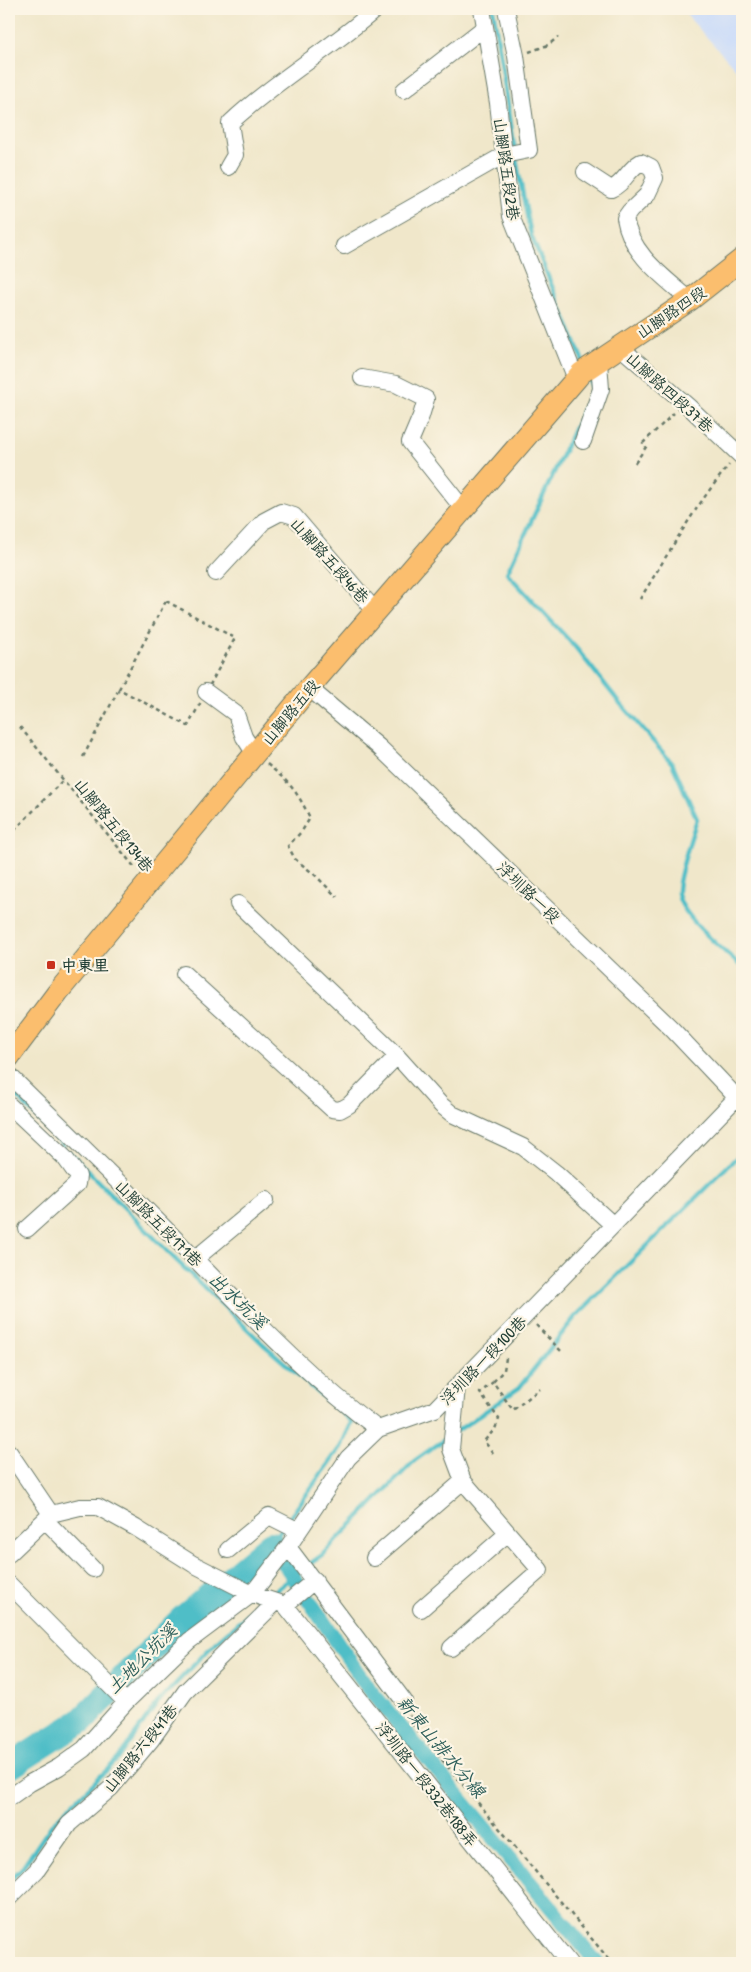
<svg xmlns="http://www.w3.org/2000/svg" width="751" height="1972" viewBox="0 0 751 1972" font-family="'Patrick Hand','LXGW WenKai TC',sans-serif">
	<rect width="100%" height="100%" fill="#fcf5e5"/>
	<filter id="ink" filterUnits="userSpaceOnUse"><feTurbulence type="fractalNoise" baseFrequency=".02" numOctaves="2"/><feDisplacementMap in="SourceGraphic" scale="10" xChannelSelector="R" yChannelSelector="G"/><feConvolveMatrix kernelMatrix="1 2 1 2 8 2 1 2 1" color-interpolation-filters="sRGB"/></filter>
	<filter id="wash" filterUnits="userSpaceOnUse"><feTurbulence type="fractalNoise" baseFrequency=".0096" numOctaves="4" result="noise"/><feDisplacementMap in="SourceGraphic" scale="20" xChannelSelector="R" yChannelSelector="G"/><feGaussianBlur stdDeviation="1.12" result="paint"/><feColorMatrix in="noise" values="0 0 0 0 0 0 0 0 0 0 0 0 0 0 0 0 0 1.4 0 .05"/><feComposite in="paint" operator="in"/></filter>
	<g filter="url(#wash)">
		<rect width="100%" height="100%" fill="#f0e7ca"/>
		<path fill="#cbdcf9" d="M681 9H742V76Z"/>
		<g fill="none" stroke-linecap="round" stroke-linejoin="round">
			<path stroke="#50bec7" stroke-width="4.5" d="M493 9 518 170 531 235 584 364
				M588 376 593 389 507 573 576 648 619 702 672 763 697 819C692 835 677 878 678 893 680 916 725 951 742 967
				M9 1088 63 1145
				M70 1153 177 1261 263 1344 352 1422 341 1446 271 1544
				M457 1431 519 1388 575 1317 742 1152
				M307 1566 322 1555 414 1461 448 1437
				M269 1596 300 1571
				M9 1881 23 1867 53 1823 118 1759 158 1702 215 1643 262 1602"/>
			<path stroke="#50bec7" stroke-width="15" d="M271 1544 366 1685 597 1963"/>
			<path stroke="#50bec7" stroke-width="26" d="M9 1767 81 1721 182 1619 271 1544"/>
		</g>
	</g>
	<g filter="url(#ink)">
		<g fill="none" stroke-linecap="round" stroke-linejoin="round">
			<defs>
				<path id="minor" d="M482 9 498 103 511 216 576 379
					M404 90 485 27
					M228 167 235 155 230 123C275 81 329 50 376 9
					M585 172 611 189C624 184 628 169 641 162L651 167 655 178 647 195 630 211 625 218C631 255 664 277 690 300
					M344 246 504 155 529 150 516 56 506 9
					M620 347 689 407 742 457
					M362 378 396 384 426 399 421 416 410 442 464 510
					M583 441 601 389 599 362
					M216 573 264 521 281 512 294 516 376 612
					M309 688 379 747 671 1028 742 1103
					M206 692 236 714 244 737 255 754
					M238 904 397 1056 441 1105 452 1114 523 1147 556 1173 612 1224
					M184 974 332 1109 340 1110 349 1105 397 1056
					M9 1075C71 1136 134 1196 195 1259 253 1318 310 1379 378 1429
					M9 1105 65 1158 78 1176 77 1184 27 1229
					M195 1259 266 1200
					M9 1452 51 1514
					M45 1520 93 1569
					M288 1547 404 1701
					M228 1550 269 1516 299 1531
					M9 1554 51 1514 80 1507H98L136 1528 193 1564 252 1594 285 1605 569 1963
					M374 1558 463 1481
					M9 1584 126 1702
					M285 1605 315 1580
					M421 1609 508 1533
					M451 1648 540 1570 463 1481 451 1449 457 1387
					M9 1798 30 1783 59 1767 84 1749 126 1702 189 1641 252 1594 288 1547 348 1458 378 1429 435 1409 742 1092
					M9 1898 37 1870 69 1824 111 1788 151 1740 185 1692 276 1602"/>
				<path id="major" d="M9 1057 58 992 309 688 576 379 581 373 690 300 742 259"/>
			</defs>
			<use href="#minor" stroke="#687868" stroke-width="18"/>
			<use href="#major" stroke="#687868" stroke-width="23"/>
			<path stroke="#687868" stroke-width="2.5" stroke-dasharray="4 4" stroke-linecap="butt" d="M529 52 548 45 558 37
				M635 463 646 447 643 443 674 413
				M640 599C668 554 695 506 729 465
				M166 601 235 638 188 726 119 689Z
				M20 727 136 869
				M83 757 119 689
				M267 764C290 783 297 791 310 818L302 831 288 846 295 859 314 874 337 897
				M9 836 63 780
				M536 1325 562 1352
				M506 1358 504 1370 493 1382 513 1410 540 1389
				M493 1453 484 1441 495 1429 499 1419 480 1393 493 1382
				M409 1715 413 1725 612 1963"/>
			<use href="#minor" stroke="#fff" stroke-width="16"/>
			<use href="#major" stroke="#fbbe6e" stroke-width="21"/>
		</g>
	</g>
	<rect fill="#c8321e" stroke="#fcf5e5" stroke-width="2" x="46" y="960" width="10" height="10" rx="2.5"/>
	<g text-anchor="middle" stroke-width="4.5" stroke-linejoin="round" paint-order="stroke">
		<g font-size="16" fill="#1f3d34" stroke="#fcf5e5">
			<text transform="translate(507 169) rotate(82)" y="6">山腳路五段2巷</text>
			<text transform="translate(671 312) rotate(-34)" y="6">山腳路四段</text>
			<text transform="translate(670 392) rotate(42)" y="6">山腳路四段37巷</text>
			<text transform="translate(330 560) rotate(48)" y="6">山腳路五段46巷</text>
			<text transform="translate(290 712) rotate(-50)" y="6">山腳路五段</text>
			<text transform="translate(114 825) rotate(51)" y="6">山腳路五段134巷</text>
			<text transform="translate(529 892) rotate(44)" y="6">浮圳路一段</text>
			<text transform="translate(159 1223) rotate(45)" y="6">山腳路五段171巷</text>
			<text transform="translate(483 1360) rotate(-46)" y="6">浮圳路一段100巷</text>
			<text transform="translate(140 1748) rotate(-51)" y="6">山腳路六段41巷</text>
			<text transform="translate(427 1784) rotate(52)" y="6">浮圳路一段332巷188弄</text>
		</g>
		<g font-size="16" font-weight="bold" fill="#1f3d34" stroke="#fcf5e5" text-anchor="start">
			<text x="61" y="971">中東里</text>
		</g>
		<g font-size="18" font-style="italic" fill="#2b5d59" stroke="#fcf5e5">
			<text transform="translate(238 1301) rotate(44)" y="6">出水坑溪</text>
			<text transform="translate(142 1659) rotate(-45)" y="6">土地公坑溪</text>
			<text transform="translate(441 1747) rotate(50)" y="6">新東山排水分線</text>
		</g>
	</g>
	<rect width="751" height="1972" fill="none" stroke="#fcf5e5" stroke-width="30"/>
</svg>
